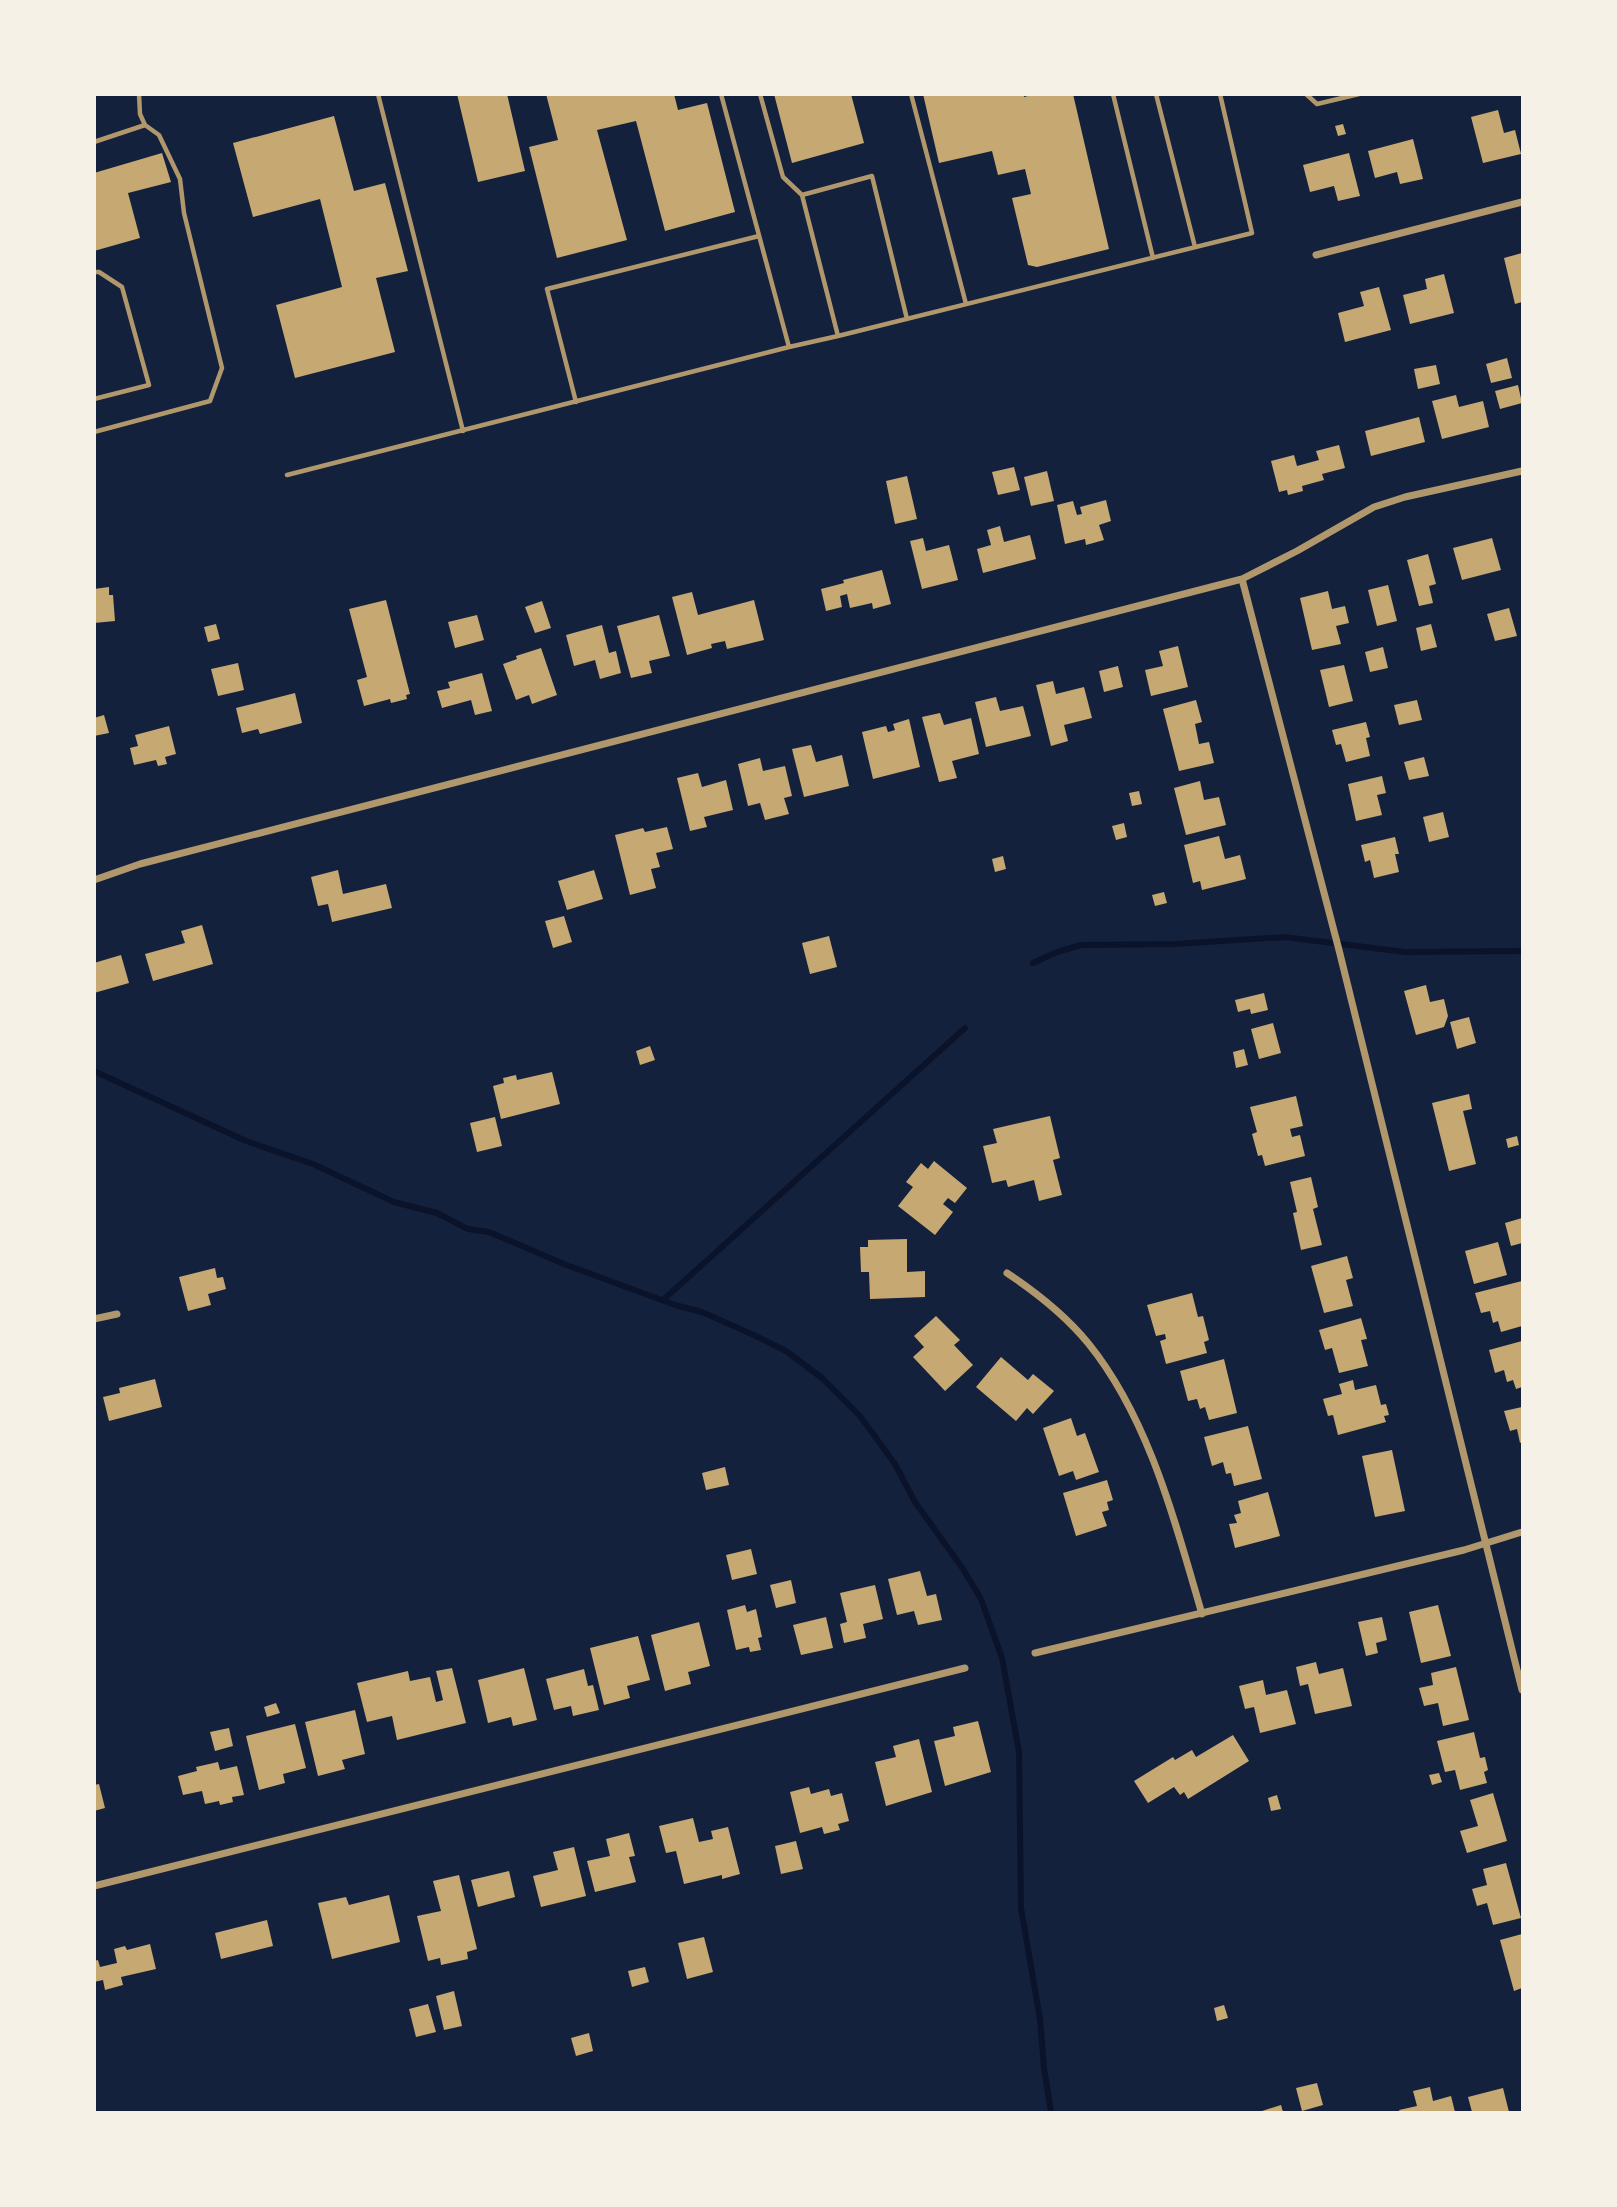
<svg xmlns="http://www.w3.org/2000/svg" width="1617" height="2207" viewBox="0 0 1617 2207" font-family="'Varela Round',sans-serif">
	<rect width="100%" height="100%" fill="#14213d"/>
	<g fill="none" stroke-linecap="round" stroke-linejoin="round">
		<path stroke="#0b132b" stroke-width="6" d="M1033 963 1057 952 1081 945 1175 944 1284 937 1405 952 1522 951
			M94 1071 246 1141 313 1164 394 1202 437 1213 468 1229 489 1232 564 1264 675 1305 702 1312 756 1336 786 1351 822 1378 860 1416 895 1464 915 1502 963 1569 981 1599 1002 1658 1019 1752 1021 1908 1040 2019 1044 2068 1051 2112
			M663 1300 965 1028"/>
	</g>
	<path fill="#c6a872" d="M457 94H507L525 171 478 182Z
		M546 94H674L678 110 707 103 735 212 665 231 636 121 597 130 627 240 557 258 529 147 558 140Z
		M774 94H851L864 143 792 163Z
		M923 94H1024V97L1035 94H1073L1109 249 1037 267 1028 265 1012 198 1031 194 1025 169 998 175 992 151 939 163Z
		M1498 110 1504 133 1515 130 1521 154 1483 163 1471 117Z
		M334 116 354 191 385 183 408 271 376 278 395 352 295 378 276 305 342 287 320 199 253 217 233 143Z
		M1343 124 1346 134 1338 136 1335 126Z
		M1413 139 1423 179 1400 184 1397 172 1375 178 1368 151Z
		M162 153 171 182 128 193 140 238 94 251V173Z
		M1349 153 1360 196 1338 201 1334 186 1310 192 1303 165Z
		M1522 253V302L1515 304 1504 258Z
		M1444 274 1454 313 1410 324 1403 295 1427 289 1425 279Z
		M1379 287 1391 330 1345 342 1338 313 1364 306 1360 292Z
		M1507 358 1512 378 1491 383 1486 364Z
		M1436 365 1440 384 1418 389 1414 369Z
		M1518 385 1522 403 1500 409 1495 391Z
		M1456 395 1459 407 1483 401 1489 427 1442 439 1432 401Z
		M1419 417 1425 442 1371 456 1365 431Z
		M1339 445 1345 468 1322 474 1324 480 1302 486 1303 491 1288 495 1287 490 1279 492 1271 461 1294 455 1297 466 1319 460 1316 451Z
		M1014 467 1020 490 998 495 992 472Z
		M1047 471 1054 501 1031 506 1024 477Z
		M907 476 917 519 895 524 886 481Z
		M1106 500 1111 521 1099 525 1104 540 1086 545 1085 539 1065 544 1057 505 1073 501 1077 515 1082 514 1080 507Z
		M1000 526 1004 542 1030 535 1036 559 983 573 977 549 991 545 987 530Z
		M923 538 926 551 949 545 958 580 922 589 910 541Z
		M1492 538 1501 570 1462 580 1453 548Z
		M1428 554 1436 584 1429 586 1433 603 1419 606 1407 560Z
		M882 570 891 604 873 609 872 603 850 608 847 594 840 596 842 607 826 611 821 589 844 583 843 580Z
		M1388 585 1397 621 1377 626 1368 590Z
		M109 587V595H113L115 621 94 623V589Z
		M1328 591 1332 609 1345 606 1349 623 1336 626 1341 644 1312 650 1300 598Z
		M692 592 698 615 754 600 764 640 727 649 725 641 711 644 712 648 687 655 672 597Z
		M386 600 410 694 406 695 407 699 391 703 390 699 364 706 357 680 367 677 349 609Z
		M542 601 551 628 535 633 525 607Z
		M1509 608 1517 636 1495 641 1487 614Z
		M477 615 484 640 455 648 448 622Z
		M659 615 670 656 649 661 652 673 631 678 617 626Z
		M216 624 220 639 208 642 204 627Z
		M1431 624 1437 647 1421 651 1416 628Z
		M602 625 609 653 616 651 621 673 600 679 595 660 574 666 566 635Z
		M1178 646 1188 687 1151 696 1145 670 1163 666 1159 651Z
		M1383 647 1388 668 1370 672 1365 652Z
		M541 648 557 695 532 704 529 695 516 700 503 664 517 659 516 656Z
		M238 663 244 690 218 696 211 669Z
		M1344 665 1353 701 1329 707 1320 670Z
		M1118 666 1123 687 1104 692 1099 671Z
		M482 673 492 711 475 715 471 700 442 708 437 691 450 688 448 682Z
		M1053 681 1056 694 1084 687 1092 718 1064 725 1068 741 1051 746 1036 685Z
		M295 693 302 723 260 734 258 729 242 733 236 708Z
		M996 697 1000 711 1023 706 1031 736 986 747 975 702Z
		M1196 700 1202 722 1195 724 1199 744 1209 742 1214 763 1179 771 1163 709Z
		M1417 700 1422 720 1399 725 1394 705Z
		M940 713 944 725 971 718 979 754 952 761 957 778 939 782 922 717Z
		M104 715 109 733 94 736V718Z
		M909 719 920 767 873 779 862 732 886 726 888 732 895 730 893 724Z
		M1366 722 1370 737 1366 738 1370 756 1346 762 1341 744 1336 745 1332 730Z
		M169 726 176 754 165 757 167 764 158 766 156 760 134 765 130 748 138 746 135 735Z
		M811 745 816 762 842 755 849 786 804 797 792 749Z
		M1424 757 1429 776 1409 780 1404 762Z
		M760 758 763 771 785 766 792 796 784 798 789 814 765 820 760 803 748 806 738 764Z
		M698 773 702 787 726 780 733 810 704 817 707 827 690 831 677 778Z
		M1382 776 1386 793 1377 795 1382 815 1356 821 1348 784Z
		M1200 781 1204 800 1219 797 1226 825 1186 835 1174 788Z
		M1139 791 1142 804 1132 806 1129 793Z
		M1443 812 1449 837 1429 842 1423 817Z
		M1124 823 1127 837 1116 840 1112 826Z
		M667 827 673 849 656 853 660 867 651 869 656 888 630 895 615 835 643 828 645 832Z
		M1219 836 1225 859 1240 855 1246 879 1202 890 1200 881 1193 883 1184 845Z
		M1395 837 1399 854H1395L1399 872 1374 878 1370 860 1365 862 1361 845Z
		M1003 856 1006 869 995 872 992 859Z
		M338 870 343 894 386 884 392 908 332 922 328 904 318 906 311 877Z
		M594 870 603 899 567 910 558 881Z
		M1164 892 1167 903 1155 906 1152 895Z
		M564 916 572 942 553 948 545 921Z
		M202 925 213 964 153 981 145 954 185 943 181 931Z
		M829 936 837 967 810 974 802 943Z
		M121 955 129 983 94 993V963Z
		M1426 985 1430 1002 1444 999 1448 1016 1444 1027 1416 1035 1404 991Z
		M1264 993 1268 1010 1251 1014 1250 1009 1238 1012 1235 1000Z
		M1469 1017 1476 1043 1457 1049 1450 1022Z
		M1273 1023 1281 1053 1259 1059 1251 1029Z
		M650 1046 655 1060 640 1065 636 1051Z
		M1244 1049 1248 1065 1236 1068 1233 1052Z
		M552 1072 560 1104 501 1119 493 1086 504 1083 503 1078 516 1075 517 1080Z
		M1469 1094 1472 1109 1463 1111 1476 1164 1449 1171 1432 1103Z
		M1296 1096 1303 1126 1290 1129 1292 1137 1300 1135 1305 1156 1265 1166 1262 1155 1258 1156 1252 1134 1257 1132 1250 1107Z
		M1050 1116 1060 1158 1053 1160 1062 1195 1039 1201 1034 1180 1008 1187 1006 1180 992 1183 983 1146 997 1143 993 1129Z
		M495 1117 502 1146 477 1152 470 1123Z
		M1517 1136 1519 1145 1508 1148 1506 1139Z
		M934 1161 967 1188 955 1203 948 1198 943 1204 953 1212 935 1235 898 1206 913 1187 906 1182 921 1163 928 1169Z
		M1311 1177 1318 1207 1313 1209 1322 1245 1301 1250 1293 1213 1297 1212 1290 1182Z
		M1522 1218V1243L1511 1246 1505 1223Z
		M907 1239V1272L925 1271V1297L870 1299 869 1272H861L860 1247H868V1240Z
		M1498 1242 1507 1275 1474 1284 1465 1251Z
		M1347 1256 1353 1278 1346 1280 1353 1306 1324 1313 1311 1266Z
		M215 1268 217 1278 223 1277 226 1289 208 1294 211 1305 188 1311 179 1277Z
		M1522 1281V1326L1501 1332 1498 1321 1493 1323 1490 1311 1481 1313 1475 1293Z
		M1192 1293 1198 1317 1203 1316 1209 1340 1204 1342 1207 1353 1166 1364 1160 1341 1166 1339 1165 1334 1156 1336 1147 1305Z
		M936 1316 960 1340 954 1345 973 1365 945 1391 913 1357 924 1347 914 1336Z
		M1361 1318 1367 1339 1361 1340 1368 1366 1339 1373 1332 1348 1325 1350 1319 1330Z
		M1522 1341V1387L1516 1389 1513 1380 1507 1382 1504 1370 1495 1373 1489 1350Z
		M1001 1357 1028 1380 1033 1374 1054 1391 1033 1414 1027 1408 1016 1421 976 1387Z
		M1224 1359 1237 1413 1209 1420 1205 1407 1200 1409 1197 1399 1188 1401 1180 1371Z
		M155 1379 162 1407 109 1421 103 1397 120 1393 119 1388Z
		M1353 1380 1355 1390 1376 1385 1381 1405 1386 1404 1389 1415 1384 1416 1386 1422 1338 1435 1333 1415 1328 1416 1323 1399 1342 1394 1339 1384Z
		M1522 1407V1442L1520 1443 1517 1429 1510 1431 1504 1411Z
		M1071 1418 1077 1436 1085 1433 1099 1472 1076 1480 1073 1471 1059 1476 1043 1428Z
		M1248 1426 1262 1479 1234 1486 1231 1473 1226 1474 1223 1462 1212 1466 1204 1437Z
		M1392 1450 1405 1511 1375 1517 1362 1456Z
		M725 1467 729 1485 706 1490 702 1473Z
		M1107 1480 1113 1500 1107 1502 1109 1510 1102 1512 1107 1526 1076 1536 1063 1493Z
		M1268 1492 1280 1536 1235 1548 1229 1524 1237 1523 1234 1515 1241 1513 1238 1501Z
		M751 1549 757 1574 732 1580 726 1555Z
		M920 1571 927 1596 936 1594 942 1620 918 1625 914 1611 897 1615 888 1579Z
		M791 1580 796 1603 776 1608 770 1585Z
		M875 1585 883 1619 863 1624 866 1638 844 1643 840 1624 847 1622 840 1593Z
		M745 1605 747 1612 756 1609 762 1637 758 1638 761 1650 750 1652 749 1647 736 1650 727 1610Z
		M1438 1605 1451 1656 1421 1663 1409 1612Z
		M826 1617 833 1648 801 1655 793 1625Z
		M1382 1617 1387 1640 1376 1643 1378 1653 1366 1656 1358 1622Z
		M699 1622 710 1666 688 1672 691 1684 665 1691 651 1635Z
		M638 1636 650 1680 627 1686 630 1698 604 1705 590 1648Z
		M1316 1662 1319 1674 1343 1668 1352 1706 1315 1714 1308 1684 1300 1686 1296 1667Z
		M1456 1667 1469 1720 1443 1726 1438 1703 1424 1706 1419 1688 1433 1685 1431 1673Z
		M452 1668 466 1723 397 1740 392 1716 367 1722 357 1683 408 1671 410 1681 430 1677 436 1702 443 1700 436 1671Z
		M524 1668 537 1720 513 1726 511 1717 488 1723 478 1680Z
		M584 1669 588 1686 593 1685 599 1710 573 1716 571 1706 554 1710 546 1679Z
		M1263 1680 1266 1695 1287 1690 1296 1724 1260 1733 1254 1707 1245 1709 1239 1686Z
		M276 1703 280 1713 267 1717 264 1707Z
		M355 1710 365 1754 342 1760 345 1769 318 1776 305 1722Z
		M978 1721 991 1772 945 1786 934 1741 955 1736 953 1727Z
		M295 1724 306 1768 283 1774 285 1783 259 1790 246 1736Z
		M229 1728 233 1746 215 1751 210 1732Z
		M1474 1732 1480 1758 1485 1757 1488 1770 1484 1772 1487 1783 1460 1790 1455 1770 1445 1772 1437 1741Z
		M1233 1735 1249 1761 1188 1799 1184 1792 1180 1795 1174 1787 1148 1803 1134 1781 1173 1757 1175 1760 1192 1750 1196 1757Z
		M919 1739 932 1792 886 1806 875 1762 896 1757 893 1746Z
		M218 1762 220 1770 237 1766 244 1795 232 1797 233 1802 220 1805 219 1801 205 1804 202 1791 183 1795 178 1776 197 1771 196 1767Z
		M1439 1773 1442 1782 1432 1785 1429 1775Z
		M99 1784 105 1808 94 1811V1785Z
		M809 1787 811 1794 829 1789 831 1796 842 1793 849 1821 838 1824 840 1830 824 1834 822 1827 800 1833 790 1792Z
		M1493 1793 1507 1841 1467 1853 1460 1831 1478 1826 1470 1800Z
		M1277 1795 1281 1809 1271 1811 1268 1798Z
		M693 1818 699 1842 713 1839 711 1831 728 1827 740 1874 722 1879V1875L684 1884 676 1851 666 1853 659 1826Z
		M629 1833 635 1856 629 1857 636 1882 595 1892 587 1861 610 1856 606 1839Z
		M796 1841 803 1869 781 1874 775 1846Z
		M574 1847 586 1896 541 1907 533 1876 558 1870 553 1852Z
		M1506 1863 1521 1918 1493 1925 1487 1903 1477 1906 1472 1889 1487 1885 1483 1869Z
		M509 1871 515 1897 478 1907 471 1880Z
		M459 1875 477 1949 467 1952 468 1959 441 1965 440 1958 428 1961 417 1916 441 1911 433 1881Z
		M389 1895 400 1942 332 1959 318 1903 346 1897 349 1905Z
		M267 1920 273 1946 221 1959 215 1933Z
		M1522 1934V1988L1514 1991 1500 1940Z
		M704 1937 713 1972 687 1979 678 1943Z
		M150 1944 156 1969 121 1977 123 1985 105 1990 103 1980 94 1982V1961L98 1960 100 1967 117 1963 114 1949 125 1946 127 1950Z
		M645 1967 649 1982 632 1987 628 1971Z
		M454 1991 462 2026 444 2030 436 1996Z
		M428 2004 436 2032 416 2037 409 2009Z
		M1224 2005 1228 2018 1217 2021 1214 2008Z
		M589 2033 593 2051 576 2056 571 2038Z
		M1317 2083 1323 2105 1302 2111 1296 2088Z
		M1430 2087 1433 2101 1451 2096 1455 2112H1400L1399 2110 1417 2106 1413 2091Z
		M1503 2088 1509 2112H1472L1468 2097Z
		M1281 2105 1283 2112H1259Z"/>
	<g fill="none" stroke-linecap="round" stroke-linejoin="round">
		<path stroke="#b1986c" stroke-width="4.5" d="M378 94 463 431
			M760 94 783 177 802 195 838 336 1252 233 1220 94
			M911 94 966 304
			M1113 94 1153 258
			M1156 94 1195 247
			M1306 94 1317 104 1359 94
			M94 142 145 125
			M802 195 872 176 907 319
			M94 272H99L122 287 149 385 94 399
			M789 347 838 336
			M576 402 547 289 759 236
			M94 432 210 401 222 368 184 213 180 179 159 135 145 125 140 114 139 94
			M287 475 789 347 721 94"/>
		<path stroke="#b1986c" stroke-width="7" d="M1316 255 1522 202
			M1242 579 1339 950 1522 1690
			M94 880 140 864 1242 579 1297 551 1374 507 1405 497 1522 471
			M1007 1273C1037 1293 1065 1315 1088 1343 1149 1418 1175 1522 1202 1614
			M94 1319 117 1314
			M1035 1653 1464 1550 1522 1532
			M94 1886 965 1668"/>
	</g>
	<rect width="1617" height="2207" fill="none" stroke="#f6f1e7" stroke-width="192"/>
</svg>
